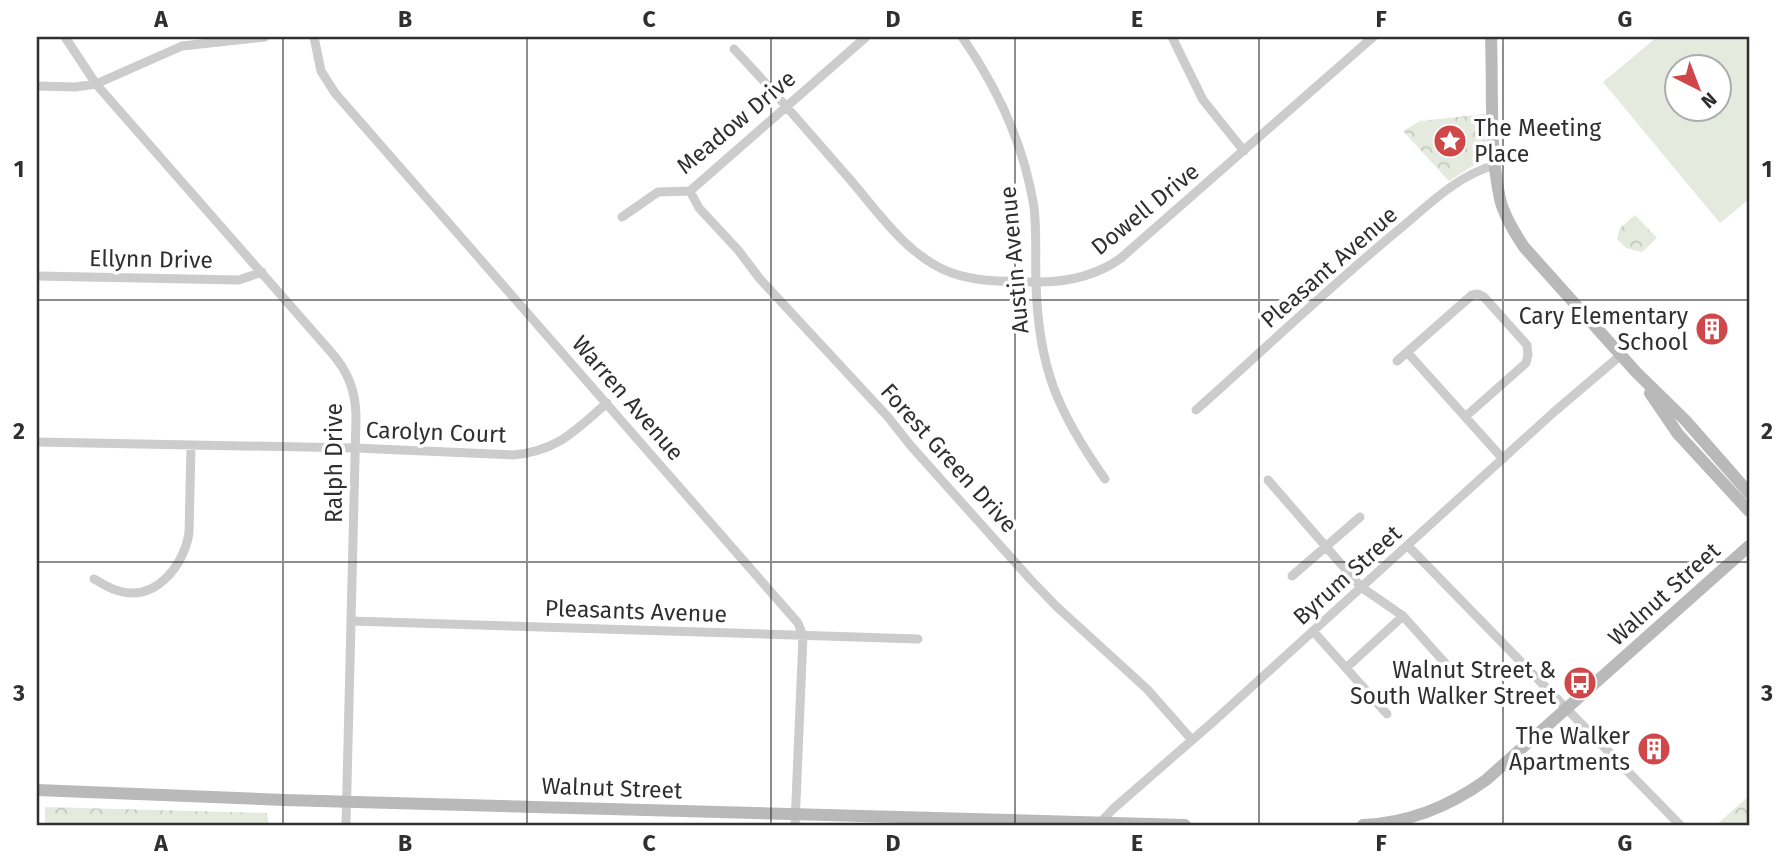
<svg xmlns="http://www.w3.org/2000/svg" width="1786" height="862" viewBox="0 0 1786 862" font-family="'Fira Sans',sans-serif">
	<defs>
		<pattern id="forest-crowns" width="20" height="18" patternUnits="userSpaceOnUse" patternTransform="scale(1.75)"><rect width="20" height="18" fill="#e4eade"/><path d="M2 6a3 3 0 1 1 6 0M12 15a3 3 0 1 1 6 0" fill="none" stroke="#c4c9bf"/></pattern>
	</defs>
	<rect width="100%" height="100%" fill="#fff"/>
	<path fill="#e4eade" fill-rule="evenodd" d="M1657 37H1749V199L1720 223 1603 82ZM1678 66H1720V108H1678Z"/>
	<path fill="url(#forest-crowns)" d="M1485 114 1487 157 1449 181 1403 131 1420 121Z
		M1635 215 1657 238 1642 252 1626 248 1617 239 1620 228Z
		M1749 796V825H1716Z
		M45 807 267 813 269 825H45Z"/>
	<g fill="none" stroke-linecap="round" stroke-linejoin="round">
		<path stroke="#ccc" stroke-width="9" d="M65 37 96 84 330 351C348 371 356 391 356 418L346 825
			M314 37 321 71 335 93 798 623 803 636 795 825
			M962 37C997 87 1024 146 1034 207 1037 232 1035 257 1036 282 1038 366 1057 411 1105 479
			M1172 37 1203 100 1244 151
			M734 49C773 90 810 134 847 176 877 210 907 257 952 273 977 282 1004 281 1030 282 1062 283 1095 277 1121 258L1373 37
			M37 86 75 87 96 84 182 46 265 37
			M690 191 699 208 738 250 760 279 888 417 911 446 1030 579 1056 606 1147 689 1192 740
			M622 217 658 192 690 191 866 37
			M37 276 239 280 262 272
			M1407 352 1503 459
			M1397 361 1472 295 1478 294 1484 297 1527 345 1528 355 1526 363 1465 417
			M1196 410C1265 349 1331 285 1402 227 1432 202 1457 176 1495 165
			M37 442 355 448 513 455C558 451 574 431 607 403
			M1268 480 1361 587 1403 616 1445 663
			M1408 546 1680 825
			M1292 576 1360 517
			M94 579C102 583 110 589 119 591 156 602 184 565 189 533L191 447
			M352 621 918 639
			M1313 631 1387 714
			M1346 668 1403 616
			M1099 824 1113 809 1214 721 1554 412 1621 355"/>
		<path stroke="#b9b9b9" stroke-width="12" d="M1491 37C1493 89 1489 148 1500 199 1504 216 1514 232 1524 247L1636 372 1686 421 1749 493
			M1650 393 1678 434 1749 511
			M37 790 284 800 1185 825
			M1363 825C1408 823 1450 806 1486 780L1749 546"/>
	</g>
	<path fill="none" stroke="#2f2f2f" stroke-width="2" stroke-opacity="0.55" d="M283 37V825M527 37V825M771 37V825M1015 37V825M1259 37V825M1503 37V825M37 300H1749M37 562H1749"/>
	<defs>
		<symbol id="sight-disc" viewBox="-11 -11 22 22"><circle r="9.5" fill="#d04749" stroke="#fff"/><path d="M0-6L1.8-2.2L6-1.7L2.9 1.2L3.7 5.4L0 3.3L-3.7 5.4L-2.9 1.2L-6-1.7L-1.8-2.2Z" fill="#fff"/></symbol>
		<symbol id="building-disc" viewBox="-11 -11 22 22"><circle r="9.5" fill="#d04749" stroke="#fff"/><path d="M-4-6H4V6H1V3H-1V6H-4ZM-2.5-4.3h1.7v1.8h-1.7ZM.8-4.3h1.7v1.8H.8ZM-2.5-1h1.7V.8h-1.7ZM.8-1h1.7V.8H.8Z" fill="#fff"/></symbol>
		<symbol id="bus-disc" viewBox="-11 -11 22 22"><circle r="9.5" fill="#d04749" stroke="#fff"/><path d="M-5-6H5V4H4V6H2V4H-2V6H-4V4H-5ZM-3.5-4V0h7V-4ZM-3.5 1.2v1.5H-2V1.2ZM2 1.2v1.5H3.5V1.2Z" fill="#fff"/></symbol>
	</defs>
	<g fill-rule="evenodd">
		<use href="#sight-disc" x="1431" y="122" width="38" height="38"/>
		<use href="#building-disc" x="1693" y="310" width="38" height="38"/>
		<use href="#bus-disc" x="1561" y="664" width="38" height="38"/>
		<use href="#building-disc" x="1635" y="730" width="38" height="38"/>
	</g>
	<g text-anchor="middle" stroke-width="7" stroke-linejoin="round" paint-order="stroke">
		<g font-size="23" fill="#2f2f2f" stroke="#fff">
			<text transform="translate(736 122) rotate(-40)" y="8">Meadow Drive</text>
			<text transform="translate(1145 209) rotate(-39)" y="8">Dowell Drive</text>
			<text transform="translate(151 259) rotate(1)" y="8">Ellynn Drive</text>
			<text transform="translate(1014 260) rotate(-95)" y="8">Austin Avenue</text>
			<text transform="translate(1329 267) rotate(-41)" y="8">Pleasant Avenue</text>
			<text transform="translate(628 398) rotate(49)" y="8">Warren Avenue</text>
			<text transform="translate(436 432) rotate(2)" y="8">Carolyn Court</text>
			<text transform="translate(949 458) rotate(48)" y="8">Forest Green Drive</text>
			<text transform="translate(334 463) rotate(-90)" y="8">Ralph Drive</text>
			<text transform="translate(1347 575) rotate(-42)" y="8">Byrum Street</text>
			<text transform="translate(1664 594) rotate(-42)" y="8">Walnut Street</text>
			<text transform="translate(636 611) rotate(2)" y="8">Pleasants Avenue</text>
			<text transform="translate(612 788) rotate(2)" y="8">Walnut Street</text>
		</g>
		<g font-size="23" fill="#2f2f2f" stroke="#fff" text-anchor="end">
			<text x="1474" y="136" text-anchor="start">The Meeting<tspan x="1474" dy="26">Place</tspan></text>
			<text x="1688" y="324">Cary Elementary<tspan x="1688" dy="26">School</tspan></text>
			<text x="1556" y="678">Walnut Street &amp;<tspan x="1556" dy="26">South Walker Street</tspan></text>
			<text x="1630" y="744">The Walker<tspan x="1630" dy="26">Apartments</tspan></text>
		</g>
	</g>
	<rect width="1786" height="862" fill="none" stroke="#ffffff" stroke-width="77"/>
	<g transform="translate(1698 88) rotate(138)"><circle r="33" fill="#ffffff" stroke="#acacac" stroke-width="2"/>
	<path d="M0-5L12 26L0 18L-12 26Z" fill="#d04749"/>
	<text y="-10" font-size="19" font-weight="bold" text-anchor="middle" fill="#2f2f2f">N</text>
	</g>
	<rect x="38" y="38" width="1710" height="786" fill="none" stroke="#2f2f2f" stroke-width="2.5"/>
	<g font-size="23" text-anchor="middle" font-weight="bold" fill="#2f2f2f">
		<text x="161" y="27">A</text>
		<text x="405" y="27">B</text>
		<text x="649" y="27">C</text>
		<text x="893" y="27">D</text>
		<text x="1137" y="27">E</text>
		<text x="1381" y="27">F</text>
		<text x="1625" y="27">G</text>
		<text x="19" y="177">1</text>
		<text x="1767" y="177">1</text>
		<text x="19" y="439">2</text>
		<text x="1767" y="439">2</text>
		<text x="19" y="701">3</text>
		<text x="1767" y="701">3</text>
		<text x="161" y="851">A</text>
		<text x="405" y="851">B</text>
		<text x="649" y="851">C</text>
		<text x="893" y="851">D</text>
		<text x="1137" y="851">E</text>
		<text x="1381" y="851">F</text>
		<text x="1625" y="851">G</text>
	</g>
</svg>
